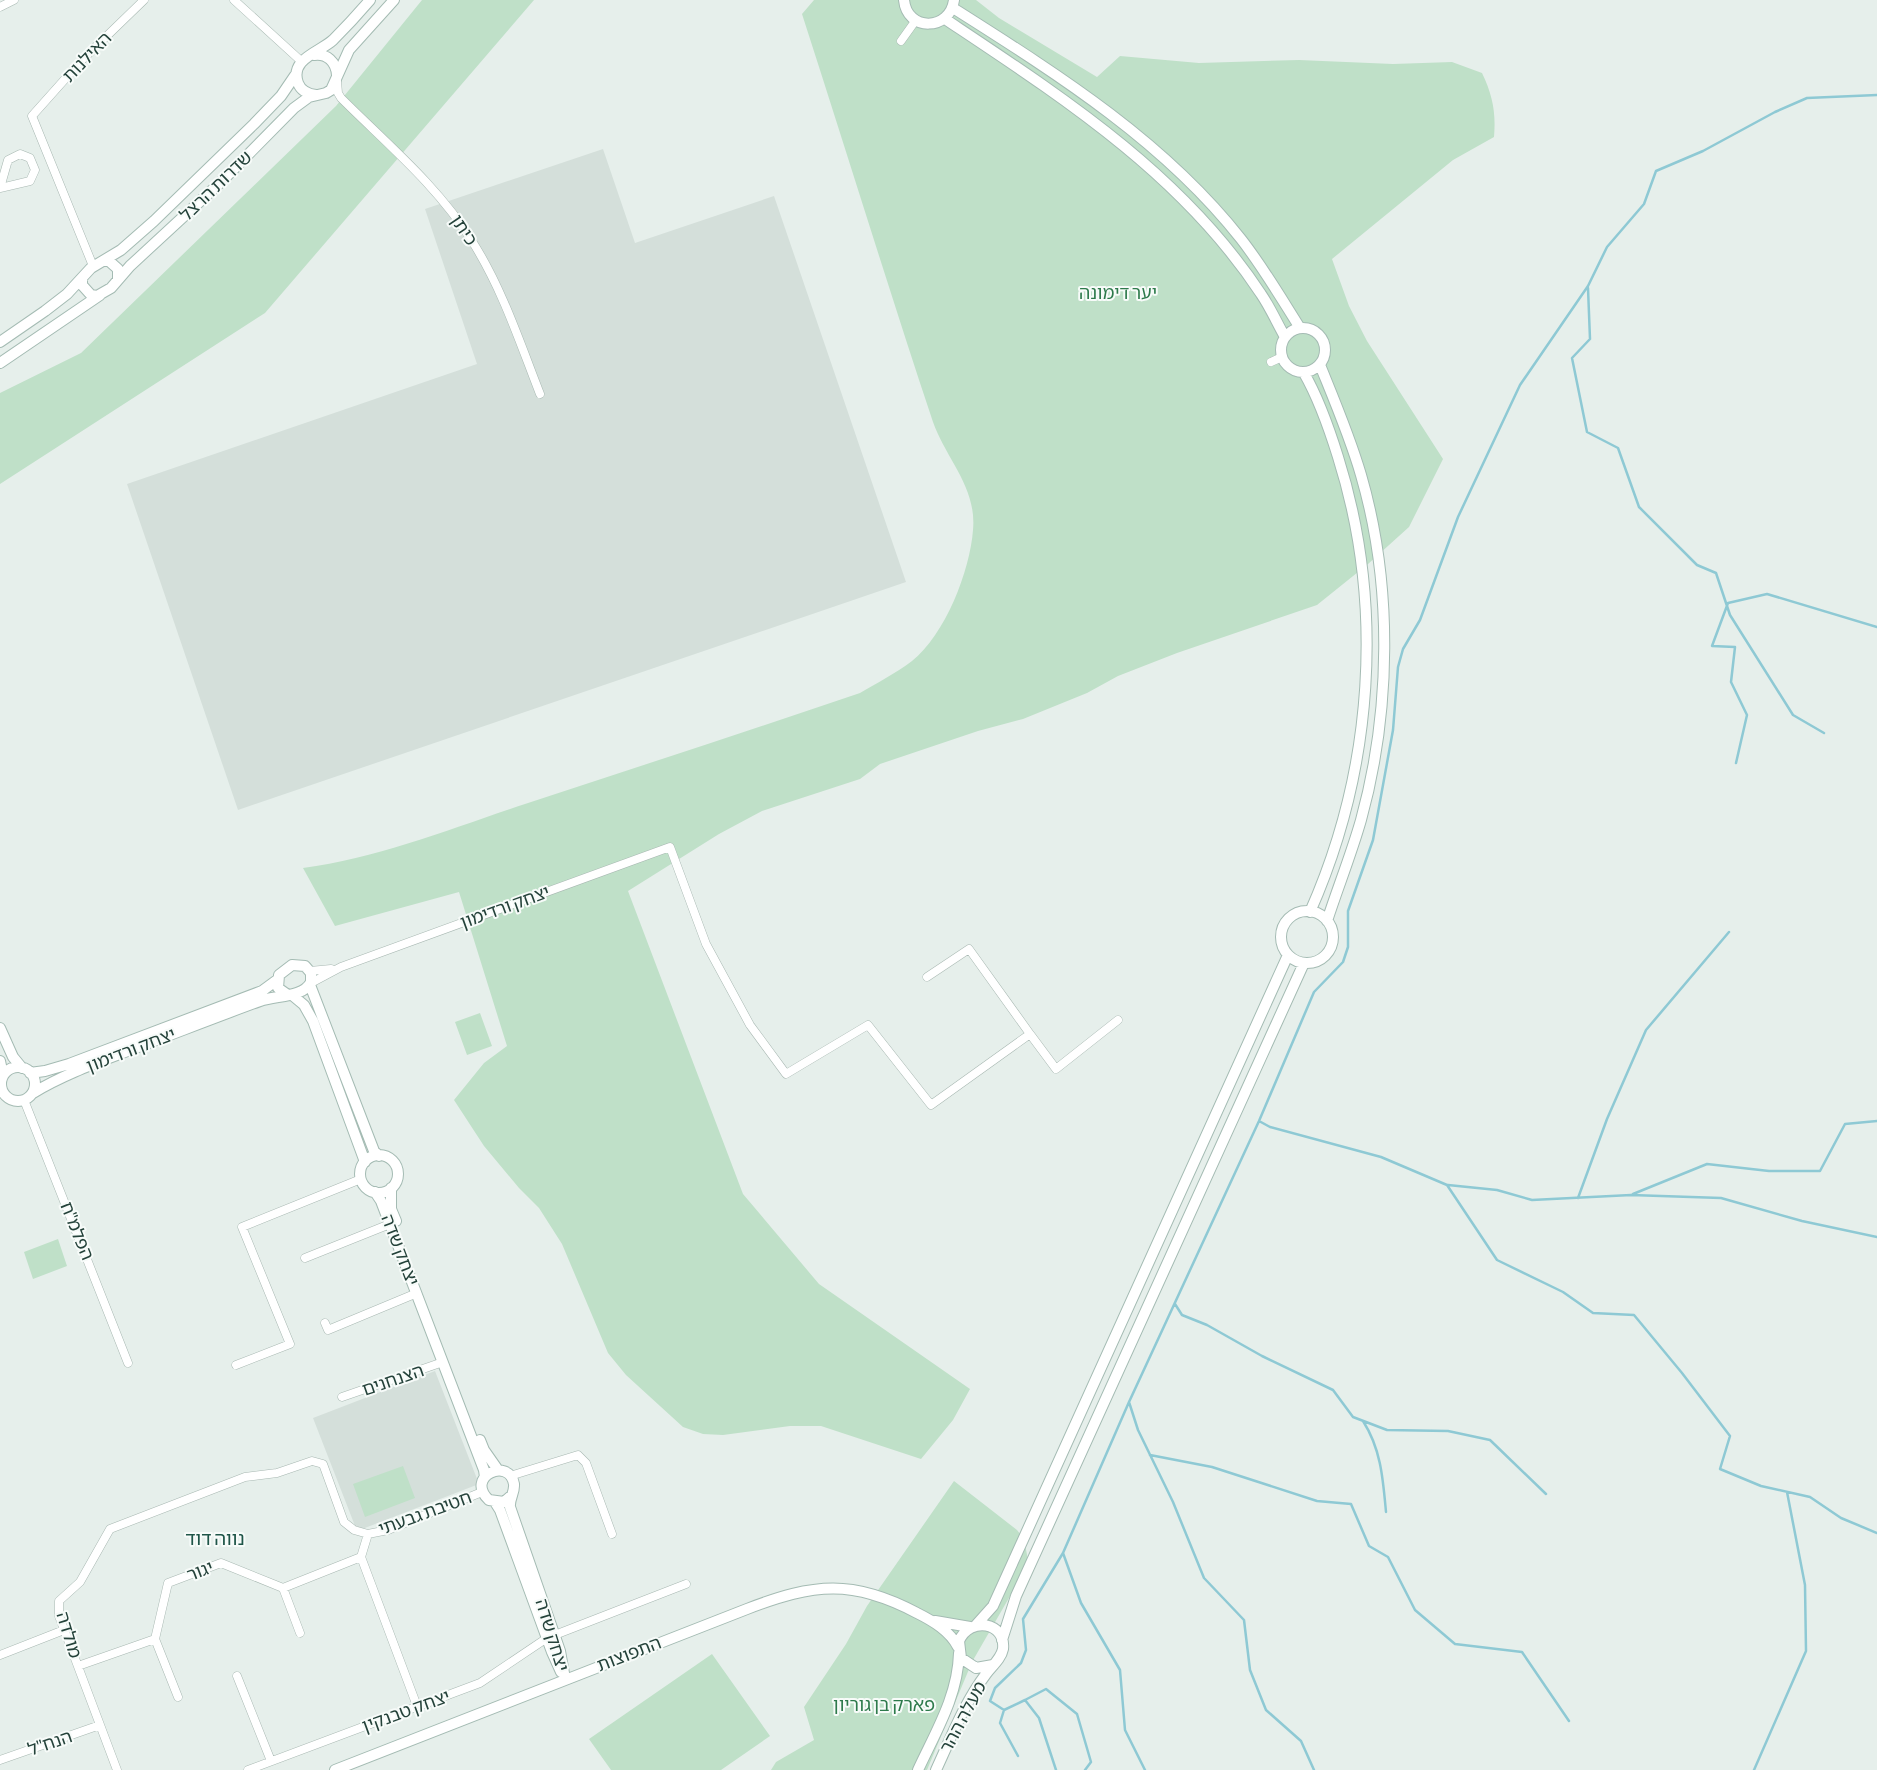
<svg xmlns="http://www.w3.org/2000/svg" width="1877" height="1770" viewBox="0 0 1877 1770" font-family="'Asap Condensed','Noto Sans Hebrew',sans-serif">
	<rect width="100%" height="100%" fill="#e6efeb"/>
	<path fill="#d4dfda" d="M603 149 635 243 774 196 906 582 238 810 127 484 477 364 425 209Z
		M435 1371 479 1484 357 1531 313 1418Z"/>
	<path fill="#bfe0c8" d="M422 0H534L265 313 0 484V393L81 353 336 106Z
		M814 0H976L999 18 1097 77 1120 56 1199 63 1299 60 1393 64 1452 62 1482 73C1493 96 1496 113 1494 137L1453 160 1332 259 1349 306 1367 341 1443 459 1409 527 1368 564 1317 605 1177 653 1118 676 1087 693 1023 719 978 731 880 764 860 779 762 811 719 834 628 891 743 1194 819 1284 970 1389 953 1420 921 1459 821 1426H790L723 1435 703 1434 683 1427 626 1375 608 1353 562 1244 539 1208 519 1188 484 1146 454 1100 484 1063 507 1046 459 892 335 926 303 868C379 858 453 828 525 804 637 767 749 731 860 693 877 683 896 673 912 661 945 635 970 571 973 530 977 487 946 459 933 422 888 287 846 150 802 14Z
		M480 1013 492 1046 467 1055 455 1022Z
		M58 1239 67 1266 33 1279 24 1252Z
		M403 1466 415 1498 365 1517 353 1484Z
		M954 1481 1017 1530 1024 1539 1028 1560 1021 1577 972 1662 927 1770H771L776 1762 814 1740 804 1707 846 1644 867 1606Z
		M712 1654 770 1736 721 1770H611L589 1739Z"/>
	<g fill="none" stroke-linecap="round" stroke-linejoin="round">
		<path stroke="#8ec9d4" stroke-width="2.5" d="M1588 288 1590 339 1572 358 1587 432 1618 448 1639 507 1697 565 1716 573 1730 615 1793 715 1824 733
			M1736 763 1747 715 1731 682 1735 647 1712 646 1728 603 1767 594 1877 627
			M1259 1121 1270 1127 1381 1157 1447 1185 1497 1260 1563 1292 1593 1313 1634 1315 1682 1373 1730 1436 1720 1469 1761 1486 1810 1497 1841 1518 1877 1533
			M1448 1185 1497 1190 1532 1200 1631 1195 1721 1198 1802 1221 1877 1237
			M1633 1194 1707 1164 1769 1171H1820L1845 1124 1877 1121
			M1578 1198 1607 1119 1646 1030 1729 932
			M1175 1304 1182 1315 1207 1325 1262 1356 1333 1390 1353 1417 1387 1430 1448 1431 1490 1440 1546 1494
			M1129 1402 1138 1430 1173 1502 1204 1578 1244 1620 1250 1670 1266 1710 1301 1741 1314 1770
			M1363 1421C1381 1449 1383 1479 1386 1512
			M1150 1455 1212 1467 1317 1501 1351 1504 1369 1546 1388 1557 1415 1610 1455 1644 1522 1652 1569 1721
			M1063 1553 1081 1603 1120 1670 1125 1730 1145 1770
			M1025 1700 1046 1689 1077 1714 1091 1762 1085 1770
			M1004 1710 1000 1723 1018 1756
			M1056 1770 1039 1718 1025 1700 1004 1710 990 1701 995 1688 1021 1663 1026 1650 1023 1619 1063 1553 1129 1402 1259 1121 1314 992 1343 962 1348 947V911L1373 840 1393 730 1398 667 1403 649 1420 620 1458 517 1520 385 1588 286 1607 247 1644 204 1656 171 1703 151 1775 112 1807 98 1877 95
			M1754 1770 1806 1651 1805 1585 1787 1492"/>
		<defs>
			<path id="street" d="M234 0 301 61
				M0 7 14 0
				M901 41 916 20
				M337 81 338 93 341 98C386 143 438 186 472 241 502 288 520 343 540 394
				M0 188 30 181 35 170 30 158 20 154 8 160 0 188
				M93 266 32 116 82 60 144 0
				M1271 362 1282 357
				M310 971 331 969
				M311 983 341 967 670 847 706 944 750 1025 786 1074 868 1025 931 1105 1030 1034 969 949 927 977
				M1030 1034 1056 1069 1118 1020
				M24 1100 128 1363
				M305 1258 390 1224
				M325 1323 328 1330 417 1293
				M236 1365 290 1344 242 1227 361 1179
				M342 1397 443 1362
				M510 1476 578 1455 586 1463 612 1534
				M368 1534 388 1530 482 1492
				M283 1588 300 1633
				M155 1639 178 1697
				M0 1655 64 1630
				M78 1666 155 1639 168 1583 221 1563 283 1588 361 1557
				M237 1676 271 1761
				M0 1760 100 1725
				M117 1770 59 1616V1601L80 1582 110 1529 245 1477 277 1473 312 1461 323 1464 344 1522 354 1530 368 1534 361 1557 417 1706
				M248 1770 480 1683 547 1638 686 1584"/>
			<path id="secondary" d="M904 0C907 32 950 31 954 0
				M953 8C1057 74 1164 141 1241 239 1263 267 1281 298 1300 328
				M945 19C1062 97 1182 174 1261 294 1270 307 1277 323 1285 337
				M314 55C327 53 336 62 337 75
				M316 95C308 94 301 91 298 83 289 59 320 52 333 40 346 27 358 14 370 0
				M103 261H109L118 269V280
				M82 279V285L91 295 97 296 111 288 130 266 222 181 294 108 309 97 326 93 331 90 349 50 394 0
				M1281 350a22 22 0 1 1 44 0a22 22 0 1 1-44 0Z
				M0 342 45 311 67 294 91 268 121 250 154 221 254 124 281 96 296 74
				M0 363 100 295
				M1320 365C1335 402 1350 437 1361 475 1393 585 1391 711 1361 820 1351 855 1338 887 1327 921
				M1304 373C1319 399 1329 428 1338 457 1385 606 1373 770 1310 912
				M1281 937a26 26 0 1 1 52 0a26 26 0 1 1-52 0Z
				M310 985 374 1151 379 1156
				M292 995 304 1005 313 1021 365 1162
				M0 1028 13 1057 22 1068
				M0 1061 3 1075
				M1 1084a17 17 0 1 1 34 0a17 17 0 1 1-34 0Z
				M30 1073 45 1071 69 1064 262 991 277 980
				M33 1093C66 1073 102 1061 138 1047 178 1032 219 1016 260 1001 276 995 303 998 311 982V973L305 966 292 965 279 975 278 988 288 995
				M360 1174a19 19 0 1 1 38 0a19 19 0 1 1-38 0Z
				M391 1188V1209L396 1221
				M375 1192 381 1201 484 1470 485 1477
				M480 1440 484 1450 498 1470
				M512 1495 504 1502 489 1500C464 1477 509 1456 514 1484 515 1492 509 1499 510 1507L560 1651 565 1679
				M495 1502 500 1510 552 1652 561 1672
				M935 1621 970 1627
				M976 1625 993 1606 1288 955
				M1002 1640 1016 1596 1304 963
				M335 1770 747 1609C814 1583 853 1579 917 1613 933 1621 950 1631 958 1647
				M918 1770C935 1733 958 1696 959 1653
				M936 1770C951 1738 964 1703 986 1674 992 1666 1001 1659 1003 1649 1006 1622 970 1616 959 1641L961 1658 976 1668 993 1665"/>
		</defs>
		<use href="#street" stroke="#a8b8b2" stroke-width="9"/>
		<use href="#secondary" stroke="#a4bbb3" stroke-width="12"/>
		<use href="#street" stroke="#fff" stroke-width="8"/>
		<use href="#secondary" stroke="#fff" stroke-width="10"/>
	</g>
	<g text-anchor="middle" stroke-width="4" stroke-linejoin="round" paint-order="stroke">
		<g font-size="18" fill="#24423a" stroke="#f7fbf9">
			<text transform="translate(87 57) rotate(-46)" y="6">האילנות</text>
			<text transform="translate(216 186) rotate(-44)" y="6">שדרות הרצל</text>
			<text transform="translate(464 230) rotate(56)" y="6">כיתן</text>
			<text transform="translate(505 907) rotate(-20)" y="6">יצחק ורדימון</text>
			<text transform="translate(131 1050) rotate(-21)" y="6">יצחק ורדימון</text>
			<text transform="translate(77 1231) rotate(68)" y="6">הפלמ"ח</text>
			<text transform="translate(400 1250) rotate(69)" y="6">יצחק שדה</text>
			<text transform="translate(393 1380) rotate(-19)" y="6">הצנחנים</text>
			<text transform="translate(425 1513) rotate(-20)" y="6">חטיבת גבעתי</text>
			<text transform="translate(200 1571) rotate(-21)" y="6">יגור</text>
			<text transform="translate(69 1635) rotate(73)" y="6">מולדה</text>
			<text transform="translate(552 1635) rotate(73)" y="6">יצחק שדה</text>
			<text transform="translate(629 1654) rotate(-21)" y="6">התפוצות</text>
			<text transform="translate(406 1711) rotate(-20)" y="6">יצחק טבנקין</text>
			<text transform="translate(963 1717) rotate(-62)" y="6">מעלה ההר</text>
			<text transform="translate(50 1743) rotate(-19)" y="6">הנח"ל</text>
		</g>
		<g font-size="18" fill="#2d7a4b" stroke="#f7fbf9">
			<text x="1118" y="299">יער דימונה</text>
			<text x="884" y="1711">פארק בן גוריון</text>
		</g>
		<g font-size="19" fill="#1f5548" stroke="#f7fbf9">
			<text x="215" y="1545">נווה דוד</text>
		</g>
	</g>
</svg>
